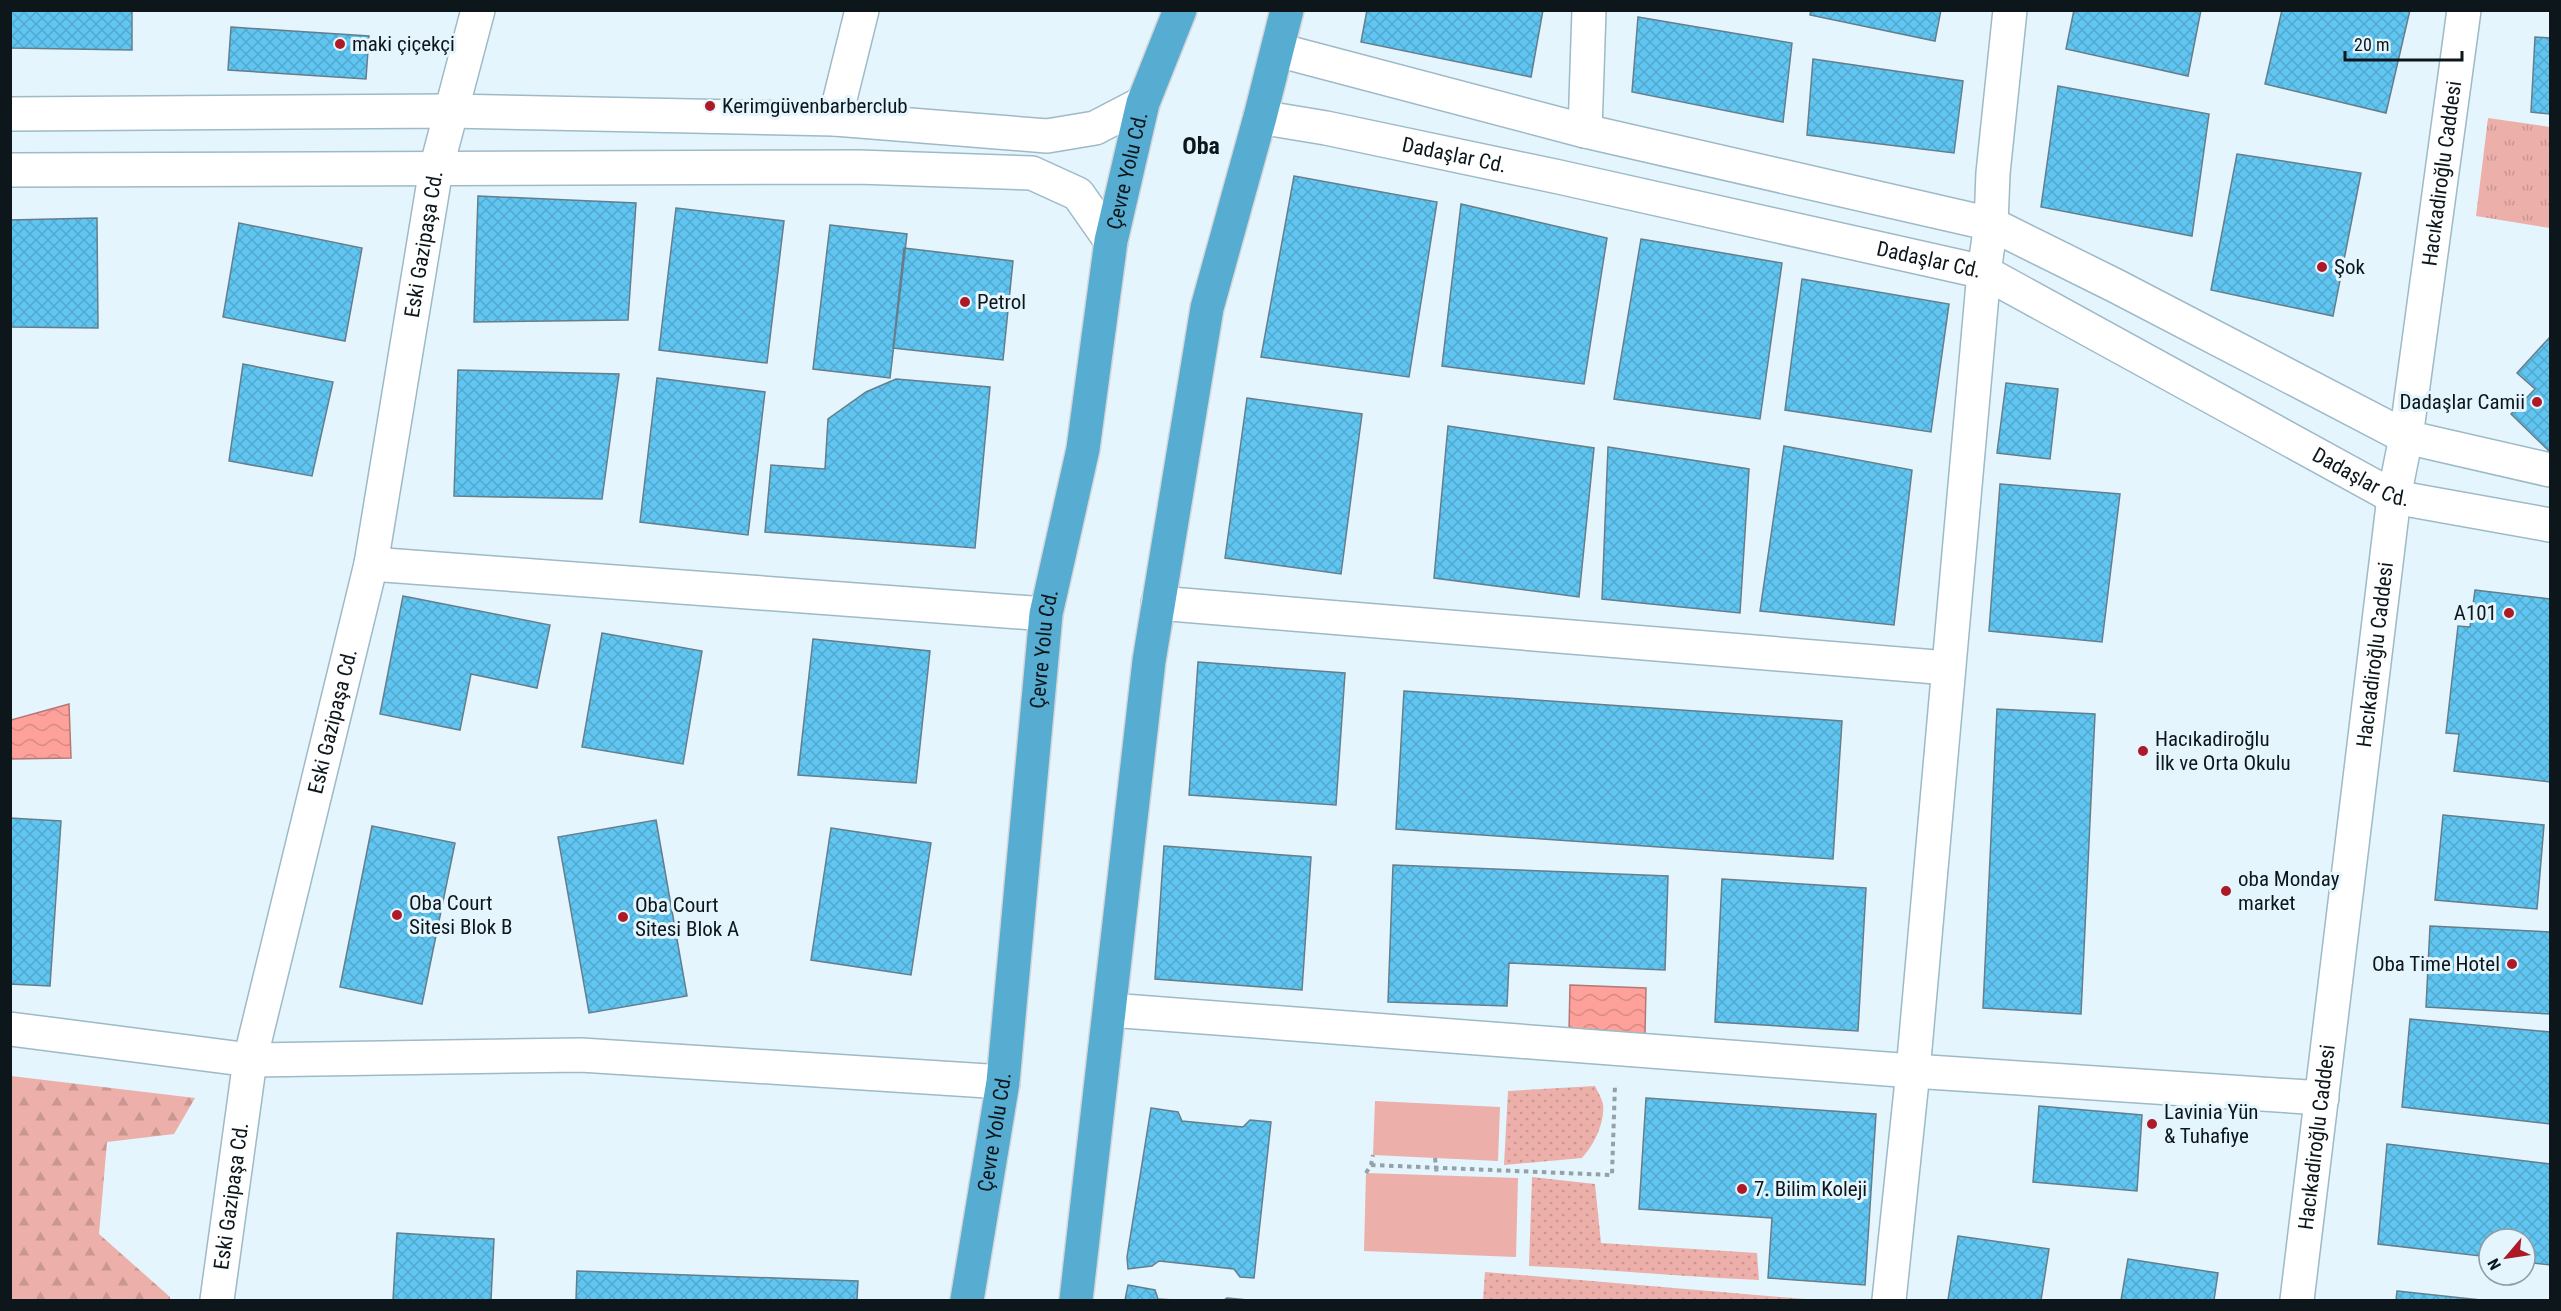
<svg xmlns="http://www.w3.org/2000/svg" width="2561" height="1311" viewBox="0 0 2561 1311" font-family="'Roboto Condensed',sans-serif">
	<defs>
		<pattern id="grass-dots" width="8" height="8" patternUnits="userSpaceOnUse" patternTransform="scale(1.5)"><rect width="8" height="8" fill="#ecafaa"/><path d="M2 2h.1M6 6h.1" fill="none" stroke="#c99692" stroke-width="1.8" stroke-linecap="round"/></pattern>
		<pattern id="forest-firs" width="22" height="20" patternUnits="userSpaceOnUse" patternTransform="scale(1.5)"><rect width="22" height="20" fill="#ecafaa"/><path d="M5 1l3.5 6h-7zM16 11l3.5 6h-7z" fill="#c99692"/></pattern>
		<pattern id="park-tufts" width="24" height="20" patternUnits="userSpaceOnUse" patternTransform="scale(1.5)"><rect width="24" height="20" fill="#ecafaa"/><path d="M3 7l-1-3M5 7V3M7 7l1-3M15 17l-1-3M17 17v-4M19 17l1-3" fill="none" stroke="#c99692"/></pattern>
		<pattern id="water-waves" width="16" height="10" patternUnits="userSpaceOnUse" patternTransform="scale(1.5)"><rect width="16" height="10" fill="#fea19b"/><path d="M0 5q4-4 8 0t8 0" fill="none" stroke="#d88a85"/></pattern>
		<pattern id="building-cross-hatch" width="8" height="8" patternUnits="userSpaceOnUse" patternTransform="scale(1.5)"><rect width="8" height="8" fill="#60c5f1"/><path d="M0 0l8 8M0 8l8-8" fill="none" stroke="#52a8ce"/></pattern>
	</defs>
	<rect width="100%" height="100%" fill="#e4f5fd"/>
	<path fill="url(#grass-dots)" d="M1595 1086C1598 1092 1602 1099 1603 1104 1605 1123 1594 1145 1582 1158L1504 1165 1508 1091Z
		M1532 1177 1595 1184 1601 1243 1757 1253 1759 1280C1682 1277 1606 1269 1529 1266Z
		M1485 1272 1817 1300H1483Z"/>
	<path fill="url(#forest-firs)" d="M11 1076 195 1098 174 1134 107 1142 99 1234 170 1297V1300H11Z"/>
	<path fill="url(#park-tufts)" d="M2488 118 2550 127V228L2476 216Z"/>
	<path fill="#ecafaa" d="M1375 1101 1500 1107 1498 1161 1373 1155Z
		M1366 1173 1518 1178 1516 1257 1364 1251Z"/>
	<path fill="url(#water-waves)" stroke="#b57775" stroke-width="1.5" d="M69 704 71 758 11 759V720Z
		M1570 985 1646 988 1645 1034 1569 1031Z"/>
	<path fill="url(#building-cross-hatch)" stroke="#657e8b" stroke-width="1.5" d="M10 10H132V50L10 48Z
		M1367 10H1543L1531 77 1361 42Z
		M1811 10H1941L1935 41 1810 15Z
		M2074 10H2201L2188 76 2066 49Z
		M2282 10H2410L2386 113 2265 84Z
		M1638 17 1792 43 1783 122 1632 92Z
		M231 27 369 36 366 79 228 70Z
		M2535 37 2550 38V114L2531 112Z
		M1813 59 1963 81 1954 153 1807 135Z
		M2058 86 2209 114 2192 236 2041 207Z
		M2237 154 2361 173 2333 316 2211 290Z
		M1294 176 1437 202 1409 377 1261 357Z
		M478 196 636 203 628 320 474 322Z
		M1461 204 1607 238 1584 384 1442 366Z
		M676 208 784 221 767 363 659 350Z
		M97 218 98 328 10 327V220Z
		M239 223 362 248 345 341 223 317Z
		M830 225 907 234 890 378 813 369Z
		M1641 239 1782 263 1760 419 1614 399Z
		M904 248 1013 261 1003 360 893 348Z
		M1802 279 1949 304 1931 432 1785 410Z
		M2550 337V452L2511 414 2535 389 2517 373Z
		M243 364 333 382 312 476 229 461Z
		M458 370 619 374 602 499 454 496Z
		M657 378 765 392 748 535 640 522Z
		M896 379 990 387 975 548 765 532 771 465 825 469 828 419 866 392Z
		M2006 383 2058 389 2050 459 1997 453Z
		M1247 398 1362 414 1341 574 1225 558Z
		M1448 426 1594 448 1579 597 1434 578Z
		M1784 446 1912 470 1894 625 1760 611Z
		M1608 447 1749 469 1740 613 1602 599Z
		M2000 484 2120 494 2102 642 1989 631Z
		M2475 590 2550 599V782L2454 771 2459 734 2446 733 2458 626 2470 627Z
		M403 596 550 625 537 688 471 674 460 730 380 714Z
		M602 633 702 651 683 764 582 747Z
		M813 639 930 651 916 783 798 775Z
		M1198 662 1345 673 1336 805 1189 795Z
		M1404 691 1842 721 1833 859 1396 829Z
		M1997 709 2095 714 2081 1014 1983 1008Z
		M2443 815 2544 825 2537 909 2435 900Z
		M10 818 61 821 50 986 10 984Z
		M656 820 687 996 589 1013 558 837Z
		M372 826 455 843 422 1004 340 987Z
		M831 828 931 843 911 975 811 960Z
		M1164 846 1311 857 1302 990 1155 979Z
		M1393 865 1668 876 1665 970 1509 963 1507 1006 1388 1002Z
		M1722 879 1866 888 1858 1031 1715 1022Z
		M2430 926 2550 932V1014L2426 1007Z
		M2410 1019 2550 1032V1124L2402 1107Z
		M1646 1098 1876 1114 1865 1285 1768 1278 1772 1218 1639 1209Z
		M2039 1106 2142 1115 2137 1191 2033 1182Z
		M1151 1108 1178 1112 1182 1121 1243 1127 1250 1120 1271 1122 1254 1278 1240 1277 1234 1269 1159 1261 1152 1266 1128 1269 1127 1257Z
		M2387 1144 2550 1164V1265L2525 1262V1239H2489V1257L2378 1244Z
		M397 1233 494 1239 491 1300H393Z
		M1958 1236 2049 1249 2041 1300H1948Z
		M2128 1259 2218 1273 2214 1300H2121Z
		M577 1271 858 1281 857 1300H576Z
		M1128 1285 1155 1290 1158 1299 1174 1300H1125Z
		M2397 1291 2481 1300H2396Z
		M1227 1298 1248 1300H1224Z"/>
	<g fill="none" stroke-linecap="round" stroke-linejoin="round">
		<defs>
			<g id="street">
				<path d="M1278 50 1585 131 1991 224 2116 286 2406 437 2550 470"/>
				<path id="s1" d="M1260 117 1326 128 1559 177 1984 272 2394 497 2550 525"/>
				<path d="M835 119 862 10"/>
				<path d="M1585 131 1589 10"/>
				<path d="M371 564 1046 614"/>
				<path d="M1158 603 1948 668"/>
				<path d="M1110 1010 1913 1071 2322 1098"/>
				<path d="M10 1029 250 1060 581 1055 1003 1082"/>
				<path id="s2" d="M217 1300 250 1060 371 564 436 169 478 10"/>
				<path d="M1889 1300 1913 1071 1984 272 1991 224 1993 173 2010 10"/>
				<path id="s3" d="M2297 1300 2394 497 2406 437 2464 10"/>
			</g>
			<path id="secondary" d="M10 114 449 111 835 119 1047 136 1095 128 1143 103
				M10 170 858 167 1032 173 1078 194 1111 241"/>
			<g id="highway">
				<path id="s4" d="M967 1300 1003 1082 1046 614 1083 449 1111 241 1143 103 1180 10"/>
				<path d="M1076 1300 1149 661 1207 308 1260 117 1287 10"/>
			</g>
		</defs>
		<use href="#street" stroke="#9eb9c7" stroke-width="36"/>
		<use href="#secondary" stroke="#9eb9c7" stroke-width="36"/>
		<use href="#highway" stroke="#d3d5d6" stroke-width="36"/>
		<path stroke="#93a1a8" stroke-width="4" stroke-dasharray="4.5 4.5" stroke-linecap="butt" d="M1435 1158 1437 1176
			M1371 1165 1612 1175 1615 1084
			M1366 1173 1371 1165 1373 1155"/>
		<use href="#street" stroke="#fff" stroke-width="33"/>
		<use href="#secondary" stroke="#fff" stroke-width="33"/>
		<use href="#highway" stroke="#56acd1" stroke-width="33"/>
	</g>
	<g fill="#ad1926" stroke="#e4f5fd" stroke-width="2">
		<circle cx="340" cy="44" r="6"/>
		<circle cx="710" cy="106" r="6"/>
		<circle cx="2322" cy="267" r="6"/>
		<circle cx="965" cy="302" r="6"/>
		<circle cx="2537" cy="402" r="6"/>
		<circle cx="2509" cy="613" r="6"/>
		<circle cx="2143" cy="751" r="6"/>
		<circle cx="2226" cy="891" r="6"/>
		<circle cx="397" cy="915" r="6"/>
		<circle cx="623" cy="917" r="6"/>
		<circle cx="2512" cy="964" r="6"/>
		<circle cx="2152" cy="1124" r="6"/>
		<circle cx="1742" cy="1189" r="6"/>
	</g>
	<g text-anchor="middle" stroke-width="6" stroke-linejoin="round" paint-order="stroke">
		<g font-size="21" fill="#0c161b" stroke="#e4f5fd" text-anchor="start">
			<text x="352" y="51">maki çiçekçi</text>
			<text x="722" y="113">Kerimgüvenbarberclub</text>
			<text x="2334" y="274">Şok</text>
			<text x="977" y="309">Petrol</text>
			<text x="2525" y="409" text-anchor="end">Dadaşlar Camii</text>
			<text x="2497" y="620" text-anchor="end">A101</text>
			<text x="2155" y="746">Hacıkadiroğlu<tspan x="2155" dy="24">İlk ve Orta Okulu</tspan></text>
			<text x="2238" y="886">oba Monday<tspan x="2238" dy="24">market</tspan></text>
			<text x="409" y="910">Oba Court<tspan x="409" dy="24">Sitesi Blok B</tspan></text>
			<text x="635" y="912">Oba Court<tspan x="635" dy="24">Sitesi Blok A</tspan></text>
			<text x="2500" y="971" text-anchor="end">Oba Time Hotel</text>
			<text x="2164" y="1119">Lavinia Yün<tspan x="2164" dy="24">&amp; Tuhafiye</tspan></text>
			<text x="1754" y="1196">7. Bilim Koleji</text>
		</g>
		<g font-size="21" fill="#0c161b" stroke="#e4f5fd">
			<text dy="7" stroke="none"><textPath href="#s1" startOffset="198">Dadaşlar Cd.</textPath></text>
			<text dy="7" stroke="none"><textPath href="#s4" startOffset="1142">Çevre Yolu Cd.</textPath></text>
			<text dy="7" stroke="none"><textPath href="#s3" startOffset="1136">Hacıkadiroğlu Caddesi</textPath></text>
			<text dy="7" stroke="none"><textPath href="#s2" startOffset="1077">Eski Gazipaşa Cd.</textPath></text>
			<text dy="7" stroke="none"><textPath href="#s1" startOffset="684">Dadaşlar Cd.</textPath></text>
			<text dy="7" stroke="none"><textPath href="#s1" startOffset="1170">Dadaşlar Cd.</textPath></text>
			<text dy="7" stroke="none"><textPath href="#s4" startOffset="656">Çevre Yolu Cd.</textPath></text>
			<text dy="7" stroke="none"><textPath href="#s3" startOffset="650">Hacıkadiroğlu Caddesi</textPath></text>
			<text dy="7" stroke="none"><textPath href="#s2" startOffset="591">Eski Gazipaşa Cd.</textPath></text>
			<text dy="7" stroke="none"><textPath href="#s4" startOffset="170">Çevre Yolu Cd.</textPath></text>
			<text dy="7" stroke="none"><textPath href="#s3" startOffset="164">Hacıkadiroğlu Caddesi</textPath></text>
			<text dy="7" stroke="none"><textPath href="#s2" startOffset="105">Eski Gazipaşa Cd.</textPath></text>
		</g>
		<g font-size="24" font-weight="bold" fill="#0c161b" stroke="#e4f5fd">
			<text x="1201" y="154">Oba</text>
		</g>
	</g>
	<rect width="2561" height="1311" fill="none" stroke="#0c161b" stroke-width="24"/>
	<g transform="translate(2507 1257) rotate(241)"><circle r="28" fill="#e4f5fd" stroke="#8e9ca3" stroke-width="1.5"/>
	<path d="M0-4.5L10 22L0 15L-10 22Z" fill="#ad1926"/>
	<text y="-9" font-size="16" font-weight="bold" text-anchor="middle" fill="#0c161b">N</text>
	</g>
	<path d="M2345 51v9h117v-9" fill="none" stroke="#0c161b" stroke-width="3"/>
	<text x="2354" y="51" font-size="18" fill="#0c161b" stroke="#e4f5fd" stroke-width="4.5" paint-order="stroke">20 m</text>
</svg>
